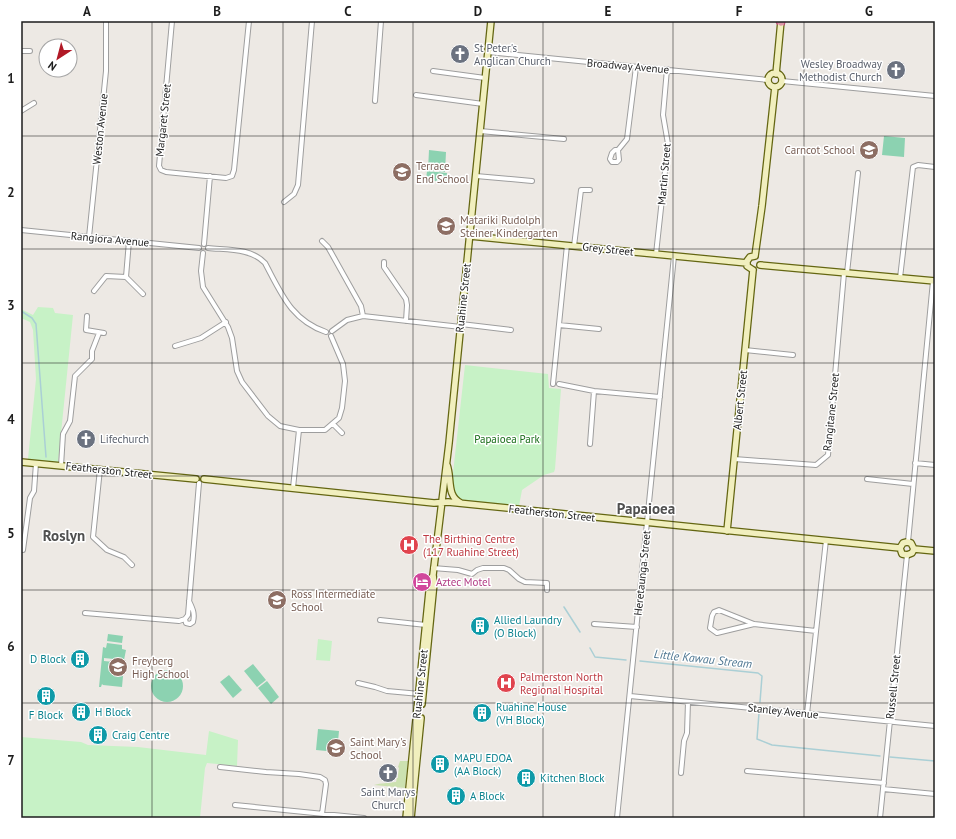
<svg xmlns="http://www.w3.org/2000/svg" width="956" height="839" viewBox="0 0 956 839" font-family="'PT Sans',sans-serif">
	<rect width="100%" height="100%" fill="#ede9e4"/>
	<path fill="#cce1b0" d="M400 761H408L405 788 374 785C381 783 388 783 396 782L397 778H398V775L399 768 398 767Z"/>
	<path fill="#c7f2c6" d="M38 307 53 308 55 313 73 315 58 463 28 459 36 379 33 330 30 322 21 318V309L33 315Z
		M465 365 548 374 549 388 561 389 555 469 554 472 544 475 522 490 519 506 450 500Z
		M318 639 332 641 330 661 316 660Z
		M209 731 238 740 237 766 207 763 205 768 200 818H21V737L81 742 88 745 138 747 206 755Z"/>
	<path fill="#8cd2b1" d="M884 136 905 138 904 157 882 155Z
		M429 150 446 152 445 172 428 170Z
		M427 171 447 173 446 182 426 180Z
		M108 634 123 636 122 643 107 641Z
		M107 643 122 645V649L126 650 124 660 104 658V661L124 663 123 674 119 673V676H123L122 687 103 685 102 684 101 687H99L103 647 106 648Z
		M253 664 266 680 257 687 244 671Z
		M151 686a16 16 0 1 1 32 0a16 16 0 1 1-32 0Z
		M229 675 242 690 233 698 220 682Z
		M267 681 279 697 271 704 258 688Z
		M318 729 339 731 337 752 316 750Z"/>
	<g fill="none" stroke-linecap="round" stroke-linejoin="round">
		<path stroke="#aacfd5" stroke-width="1.5" d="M21 311 32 318 36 324 46 457
			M564 607 580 632
			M590 648 595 657 626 660
			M640 661 758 673 762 676 760 702
			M759 713 757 739 772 745 880 756
			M890 757 935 761"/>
		<defs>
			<path id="street" d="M172 21 159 166 161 170 166 172 226 178 232 176 234 170 249 21
				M21 51H30
				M488 52 768 80
				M433 71 485 78
				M782 81 935 96
				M416 95 483 104
				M375 101 381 21
				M21 111 34 103
				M480 131 564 139
				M618 150 619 160 617 162H612L610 159 612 153 615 150H618L627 139 636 67
				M476 176 532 181
				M284 202 294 194 298 185 312 21
				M21 230 199 248
				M89 237 106 71V21
				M322 241 328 247 361 306 363 316
				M204 244 210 176
				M574 246 581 190H590
				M208 248C227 250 251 248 265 263 281 293 291 320 326 332
				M203 253 201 271 203 287 228 327 232 338 237 371 242 382 268 416 280 426 299 430H325L339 418 342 408 345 381 343 364 331 336
				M656 254 668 144 663 115 667 69
				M384 262V267L406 299 407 305 406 321
				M847 273 858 173
				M126 277 129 241
				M900 278 913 167 918 165 935 167
				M94 291 106 276 126 277 143 294
				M87 316 86 330 104 333
				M461 324 511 330
				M559 325 599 329
				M332 331 347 320 363 316 461 327
				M175 346 201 338 226 322
				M745 350 793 355
				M553 384 567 245
				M559 384 594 391 660 397
				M333 424 342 433
				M590 444 594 391
				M734 459 816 465 828 455 844 273
				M915 463 935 465
				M61 466 63 434 70 421 75 376 92 359V351L99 333
				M100 469 93 537 107 550 124 557 132 565
				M867 479 913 484
				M293 488 299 430
				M908 542 933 281
				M23 550 30 498 34 491 36 463
				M433 568 458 570 472 574 477 570 483 568H504L509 570 519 579 525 582 547 583V590
				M85 613 179 621 185 619 188 615 199 483
				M185 619 186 623 190 624 193 622C195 614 193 609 189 601
				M380 620 426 625
				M594 624 637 627
				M754 624 719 610 714 612 712 616 710 628 717 633 754 624 816 631
				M358 683 375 687 387 691 420 694
				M630 696 935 726
				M807 714 826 540
				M220 767 266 772 299 774 320 777 325 780 326 784 322 814
				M747 771 884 783
				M681 773 684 741 687 733 688 702
				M883 789 935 794
				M235 805 364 818
				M617 818 674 256
				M880 818 907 555"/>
			<path id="secondary" d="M768 80a7 7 0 1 1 14 0a7 7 0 1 1-14 0Z
				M776 74 781 21
				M470 236 747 263
				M755 256 762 206 775 87
				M760 265 935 281
				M753 270 747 266V261L750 257 755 256
				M21 462 196 479
				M447 465C452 478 446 496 461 503
				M204 479 434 503 448 502 900 548
				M727 531 753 270
				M900 548 902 554 907 555 912 553 914 549
				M900 548 903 543 907 542 911 543 914 549
				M914 549 935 551
				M422 704 434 583 433 575
				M406 818 430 582 433 575 449 443 491 21
				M411 818 421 718"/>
			<path id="highway" d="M780 21 781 22"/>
		</defs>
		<use href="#street" stroke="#9e9e9e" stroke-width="6"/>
		<use href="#secondary" stroke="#646612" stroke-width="8"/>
		<use href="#highway" stroke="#c23a75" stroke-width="9"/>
		<use href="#street" stroke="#fff" stroke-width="4"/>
		<use href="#secondary" stroke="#f1efbe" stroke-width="5.5"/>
		<use href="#highway" stroke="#db95a8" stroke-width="7"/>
	</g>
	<path fill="none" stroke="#1d1d1d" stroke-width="1" stroke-opacity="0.55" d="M152 21V818M283 21V818M413 21V818M543 21V818M673 21V818M804 21V818M21 136H935M21 249H935M21 363H935M21 476H935M21 590H935M21 703H935"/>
	<defs>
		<symbol id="church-disc" viewBox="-11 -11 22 22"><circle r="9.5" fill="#6b7280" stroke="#fff"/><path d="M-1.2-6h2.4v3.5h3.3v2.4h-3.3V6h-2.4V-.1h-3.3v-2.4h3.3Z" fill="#fff"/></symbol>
		<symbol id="school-disc" viewBox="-11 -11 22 22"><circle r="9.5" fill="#8d6e63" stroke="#fff"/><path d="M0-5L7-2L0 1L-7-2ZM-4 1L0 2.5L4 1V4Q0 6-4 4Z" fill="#fff"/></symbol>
		<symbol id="hospital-disc" viewBox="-11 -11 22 22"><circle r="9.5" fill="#e0444e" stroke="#fff"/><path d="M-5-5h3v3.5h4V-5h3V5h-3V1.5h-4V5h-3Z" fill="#fff"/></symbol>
		<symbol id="hotel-disc" viewBox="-11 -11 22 22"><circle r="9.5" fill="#d1479c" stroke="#fff"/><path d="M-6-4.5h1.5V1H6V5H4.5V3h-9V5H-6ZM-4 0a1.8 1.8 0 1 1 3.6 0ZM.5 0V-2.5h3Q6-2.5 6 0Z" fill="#fff"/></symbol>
		<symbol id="building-disc" viewBox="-11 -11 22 22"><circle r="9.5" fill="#0f9aa8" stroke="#fff"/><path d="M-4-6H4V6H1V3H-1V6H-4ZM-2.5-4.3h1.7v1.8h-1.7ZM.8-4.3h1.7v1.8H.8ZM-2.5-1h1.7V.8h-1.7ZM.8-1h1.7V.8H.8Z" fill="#fff"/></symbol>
	</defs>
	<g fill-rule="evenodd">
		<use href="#church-disc" x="449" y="43" width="22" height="22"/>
		<use href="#church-disc" x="885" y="59" width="22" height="22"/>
		<use href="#school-disc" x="858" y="139" width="22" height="22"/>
		<use href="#school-disc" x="391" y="161" width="22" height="22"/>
		<use href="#school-disc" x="435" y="215" width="22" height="22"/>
		<use href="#church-disc" x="75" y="428" width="22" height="22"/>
		<use href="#hospital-disc" x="398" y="534" width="22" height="22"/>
		<use href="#hotel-disc" x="411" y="571" width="22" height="22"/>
		<use href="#school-disc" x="266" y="589" width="22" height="22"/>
		<use href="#building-disc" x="469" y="615" width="22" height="22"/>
		<use href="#building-disc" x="69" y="648" width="22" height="22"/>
		<use href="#school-disc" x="107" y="656" width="22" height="22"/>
		<use href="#hospital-disc" x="495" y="672" width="22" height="22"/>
		<use href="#building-disc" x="35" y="685" width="22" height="22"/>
		<use href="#building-disc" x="70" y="701" width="22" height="22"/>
		<use href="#building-disc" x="471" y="702" width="22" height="22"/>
		<use href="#building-disc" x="87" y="724" width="22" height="22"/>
		<use href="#school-disc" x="325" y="737" width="22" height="22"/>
		<use href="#building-disc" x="429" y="753" width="22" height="22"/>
		<use href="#church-disc" x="377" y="762" width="22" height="22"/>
		<use href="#building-disc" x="515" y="767" width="22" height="22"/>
		<use href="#building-disc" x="445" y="785" width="22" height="22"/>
	</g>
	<g text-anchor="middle" stroke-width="3" stroke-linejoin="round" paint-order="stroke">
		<g font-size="11" fill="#5b616d" stroke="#fff" text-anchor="start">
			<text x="474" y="52">St Peter's<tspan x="474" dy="13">Anglican Church</tspan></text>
			<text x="882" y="68" text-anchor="end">Wesley Broadway<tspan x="882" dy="13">Methodist Church</tspan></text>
			<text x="100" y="443">Lifechurch</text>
			<text x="388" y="796" text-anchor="middle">Saint Marys<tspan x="388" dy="13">Church</tspan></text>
		</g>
		<g font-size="11" fill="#1d1d1d" stroke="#fff">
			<text transform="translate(628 66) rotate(5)" y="4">Broadway Avenue</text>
			<text transform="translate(163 120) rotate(-84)" y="4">Margaret Street</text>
			<text transform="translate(100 129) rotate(-84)" y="4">Weston Avenue</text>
			<text transform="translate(664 174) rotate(-85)" y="4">Martin Street</text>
			<text transform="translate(110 239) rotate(5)" y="4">Rangiora Avenue</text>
			<text transform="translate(608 249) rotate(6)" y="4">Grey Street</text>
			<text transform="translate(463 298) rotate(-84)" y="4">Ruahine Street</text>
			<text transform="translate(740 400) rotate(-84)" y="4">Albert Street</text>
			<text transform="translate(831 412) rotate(-84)" y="4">Rangitane Street</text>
			<text transform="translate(109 470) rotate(6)" y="4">Featherston Street</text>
			<text transform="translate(552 513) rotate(6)" y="4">Featherston Street</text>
			<text transform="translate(642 573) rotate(-84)" y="4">Heretaunga Street</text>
			<text transform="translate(420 684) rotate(-84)" y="4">Ruahine Street</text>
			<text transform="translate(893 687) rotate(-84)" y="4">Russell Street</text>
			<text transform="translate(783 711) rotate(6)" y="4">Stanley Avenue</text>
		</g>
		<g font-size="11" fill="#785e54" stroke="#fff" text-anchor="start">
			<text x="855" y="154" text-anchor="end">Carncot School</text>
			<text x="416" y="170">Terrace<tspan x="416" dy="13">End School</tspan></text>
			<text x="460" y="224">Matariki Rudolph<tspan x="460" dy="13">Steiner Kindergarten</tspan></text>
			<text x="291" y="598">Ross Intermediate<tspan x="291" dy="13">School</tspan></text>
			<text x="132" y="665">Freyberg<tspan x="132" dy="13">High School</tspan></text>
			<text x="350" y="746">Saint Mary's<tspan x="350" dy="13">School</tspan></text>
		</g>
		<g font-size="11" fill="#196d19" stroke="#fff">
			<text x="507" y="443">Papaioea Park</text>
		</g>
		<g font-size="11" fill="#be3a42" stroke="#fff" text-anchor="start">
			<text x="423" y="543">The Birthing Centre<tspan x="423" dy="13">(117 Ruahine Street)</tspan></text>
			<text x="520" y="681">Palmerston North<tspan x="520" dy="13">Regional Hospital</tspan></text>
		</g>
		<g font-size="11" fill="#b23c85" stroke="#fff" text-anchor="start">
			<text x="436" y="586">Aztec Motel</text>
		</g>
		<g font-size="11" fill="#0d838f" stroke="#fff" text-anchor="start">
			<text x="494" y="624">Allied Laundry<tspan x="494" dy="13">(O Block)</tspan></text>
			<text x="66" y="663" text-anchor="end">D Block</text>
			<text x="496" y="711">Ruahine House<tspan x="496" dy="13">(VH Block)</tspan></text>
			<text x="95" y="716">H Block</text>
			<text x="46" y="719" text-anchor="middle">F Block</text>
			<text x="112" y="739">Craig Centre</text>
			<text x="454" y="762">MAPU EDOA<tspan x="454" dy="13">(AA Block)</tspan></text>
			<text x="540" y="782">Kitchen Block</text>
			<text x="470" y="800">A Block</text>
		</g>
		<g font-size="12" font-style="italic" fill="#4f7792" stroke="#fff">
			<text transform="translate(703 659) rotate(6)" y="4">Little Kawau Stream</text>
		</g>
		<g font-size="15" font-weight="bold" fill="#505050" stroke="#fff">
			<text x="646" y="514">Papaioea</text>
			<text x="64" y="541">Roslyn</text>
		</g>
	</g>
	<rect width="956" height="839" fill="none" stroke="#ffffff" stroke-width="44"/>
	<g transform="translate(58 58) rotate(216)"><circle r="19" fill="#ffffff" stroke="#a5a5a5"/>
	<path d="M0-3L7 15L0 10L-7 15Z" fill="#b11926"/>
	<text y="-6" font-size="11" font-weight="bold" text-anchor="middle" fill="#1d1d1d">N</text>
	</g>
	<rect x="22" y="22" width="912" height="795" fill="none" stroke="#1d1d1d" stroke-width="1.5"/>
	<g font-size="13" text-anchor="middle" font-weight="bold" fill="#1d1d1d">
		<text x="87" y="16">A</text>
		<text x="217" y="16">B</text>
		<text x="348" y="16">C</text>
		<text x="478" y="16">D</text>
		<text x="608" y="16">E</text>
		<text x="739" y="16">F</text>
		<text x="869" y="16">G</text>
		<text x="11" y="83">1</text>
		<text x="11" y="197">2</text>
		<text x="11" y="310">3</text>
		<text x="11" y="424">4</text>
		<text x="11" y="538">5</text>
		<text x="11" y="651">6</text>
		<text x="11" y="765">7</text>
	</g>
</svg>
